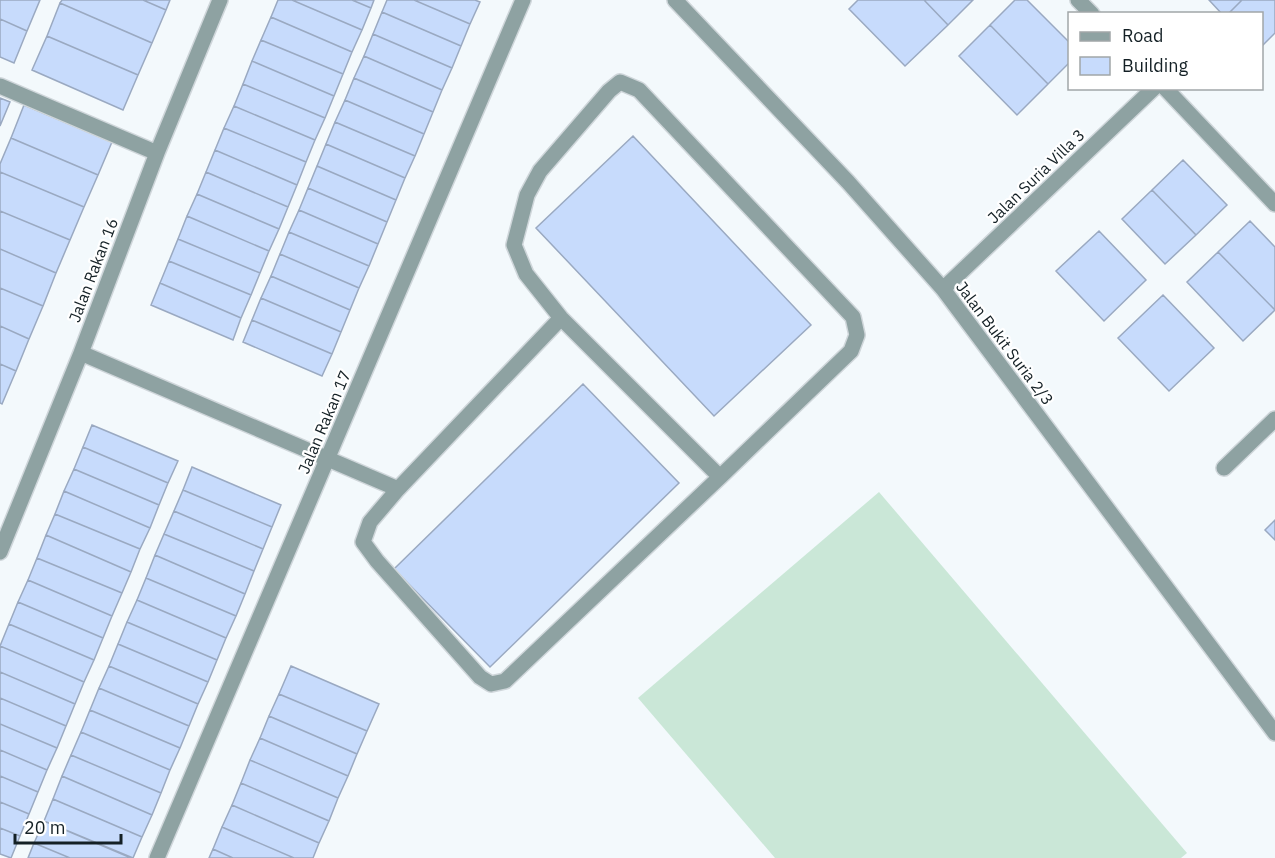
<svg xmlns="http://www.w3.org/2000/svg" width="1275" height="858" viewBox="0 0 1275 858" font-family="'IBM Plex Sans',sans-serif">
	<rect width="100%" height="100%" fill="#f3f9fc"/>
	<path fill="#cae7d7" d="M879 492 1187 853 1181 858H775L638 698Z"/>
	<path fill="#c7dbfc" stroke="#9aa9c1" stroke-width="1.5" d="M0 0H40L27 31 0 19Z
		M62 0H143L166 10 152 43 60 3Z
		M143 0H170L166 10Z
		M278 0H292L362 30 352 52 271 17Z
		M292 0H352L371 8 362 30Z
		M352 0H374L371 8Z
		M387 0H414L470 24 461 46 382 12Z
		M414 0H475L480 2 470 24Z
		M858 0H924L948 25 905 66 849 9Z
		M924 0H973L948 25Z
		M1015 0H1027L1070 43V62L1048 84 990 25Z
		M1209 0H1242L1228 14H1222Z
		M1242 0H1275V33L1262 46V14H1228Z
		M60 3 152 43 138 75 47 36Z
		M382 12 461 46 452 68 373 34Z
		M271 17 352 52 343 74 261 40Z
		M0 19 27 31 14 63 0 57Z
		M990 25 1048 84 1017 115 959 56Z
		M373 34 452 68 442 90 364 56Z
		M47 36 138 75 123 110 32 70Z
		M261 40 343 74 334 96 252 61Z
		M364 56 442 90 433 112 354 78Z
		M252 61 334 96 325 118 243 84Z
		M354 78 433 112 424 134 345 100Z
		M243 84 325 118 315 140 234 106Z
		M0 98 10 102 0 126Z
		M345 100 424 134 415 156 335 122Z
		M24 105 112 142 98 175 11 138Z
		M234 106 315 140 306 162 224 128Z
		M335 122 415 156 405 178 326 144Z
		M224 128 306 162 297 185 215 150Z
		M633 136 811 325 714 416 536 228Z
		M11 138 98 175 84 207 0 172V164Z
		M326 144 405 178 396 200 317 166Z
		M215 150 297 185 288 207 206 172Z
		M1183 160 1227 205 1196 235 1152 190Z
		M317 166 396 200 387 222 308 188Z
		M0 172 84 207 70 240 0 211Z
		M206 172 288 207 279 229 197 194Z
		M308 188 387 222 378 244 299 210Z
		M1152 190 1196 235 1165 264 1122 219Z
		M197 194 279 229 269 251 187 216Z
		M299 210 378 244 369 266 289 232Z
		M0 211 70 240 56 273 0 249Z
		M187 216 269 251 260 273 178 239Z
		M1250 221 1275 247V310L1218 252Z
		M1099 231 1146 280 1104 321 1056 271Z
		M289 232 369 266 359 288 280 254Z
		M178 239 260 273 251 295 169 261Z
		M0 249 56 273 43 306 0 288Z
		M1218 252 1275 310 1243 341 1187 282Z
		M280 254 359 288 350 310 271 276Z
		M169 261 251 295 241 318 160 283Z
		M271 276 350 310 341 332 261 298Z
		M160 283 241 318 233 340 151 305Z
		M0 288 43 306 29 339 0 326Z
		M1163 295 1214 348 1169 391 1118 338Z
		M261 298 341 332 332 354 252 320Z
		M252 320 332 354 322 376 243 342Z
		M0 326 29 339 16 371 0 364Z
		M0 364 16 371 2 404 0 403Z
		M583 384 679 483 490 667 394 569Z
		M92 425 178 461 168 483 83 447Z
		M83 447 168 483 159 505 74 469Z
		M192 467 281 505 272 527 183 490Z
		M74 469 159 505 150 528 64 491Z
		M183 490 272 527 263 549 174 511Z
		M64 491 150 528 140 549 55 514Z
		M174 511 263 549 254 571 164 534Z
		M55 514 140 549 131 572 46 535Z
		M1275 520V540L1265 530Z
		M164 534 254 571 245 594 155 555Z
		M46 535 131 572 122 593 37 558Z
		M155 555 245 594 236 616 146 578Z
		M37 558 122 593 112 616 28 580Z
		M146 578 236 616 226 638 137 600Z
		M28 580 112 616 103 638 18 602Z
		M137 600 226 638 217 660 127 622Z
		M18 602 103 638 94 660 9 624Z
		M127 622 217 660 208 682 118 644Z
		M9 624 94 660 84 682 0 646Z
		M118 644 208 682 198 704 109 666Z
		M0 646 84 682 75 704 0 672Z
		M109 666 198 704 189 726 99 688Z
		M291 666 379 704 367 731 279 694Z
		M0 672 75 704 66 726 0 698Z
		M99 688 189 726 180 748 90 710Z
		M279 694 367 731 357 754 269 716Z
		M0 698 66 726 57 748 0 724Z
		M90 710 180 748 170 770 81 732Z
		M269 716 357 754 348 776 260 738Z
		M0 724 57 748 47 770 0 750Z
		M81 732 170 770 161 793 71 755Z
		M260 738 348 776 338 798 250 760Z
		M0 750 47 770 38 792 0 776Z
		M71 755 161 793 152 815 62 776Z
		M250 760 338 798 329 821 241 783Z
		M0 776 38 792 29 814 0 802Z
		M62 776 152 815 142 837 53 799Z
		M241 783 329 821 319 843 232 805Z
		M53 799 142 837 133 858 44 821Z
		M0 802 29 814 20 836 0 828Z
		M232 805 319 843 313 858H294L222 827Z
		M44 821 131 858H70L34 843Z
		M222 827 294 858H233L213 849Z
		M0 828 20 836 11 858 0 854Z
		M34 843 70 858H28Z
		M213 849 233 858H209Z"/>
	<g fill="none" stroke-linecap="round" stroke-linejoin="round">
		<defs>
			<path id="minor" d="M675 0 848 182 943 289 1275 733
				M1078 0 1092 14
				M0 86 157 153
				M1165 88 1275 204
				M943 289 1154 88
				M561 318 398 489 370 522 363 542 377 561 480 677 491 684 505 681 720 477 561 318 526 274 514 245 527 195 540 171 609 91 620 82 639 90 853 317 857 335 851 351 720 477
				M81 353 398 489
				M1224 468 1275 419
				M0 552 81 353 157 153 220 0
				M157 858 523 0"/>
		</defs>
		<use href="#minor" stroke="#cfd6da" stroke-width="18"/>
		<use href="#minor" stroke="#8ea2a2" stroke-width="15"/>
	</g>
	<g text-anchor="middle" stroke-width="4.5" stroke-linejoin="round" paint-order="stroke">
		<g font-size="16" fill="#142025" stroke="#fff">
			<text transform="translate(1036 176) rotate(-44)" y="6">Jalan Suria Villa 3</text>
			<text transform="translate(93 270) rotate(-69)" y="6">Jalan Rakan 16</text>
			<text transform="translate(1005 343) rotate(53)" y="6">Jalan Bukit Suria 2/3</text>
			<text transform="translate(324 422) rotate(-67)" y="6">Jalan Rakan 17</text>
		</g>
	</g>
	<rect x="1068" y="12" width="195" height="78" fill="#ffffff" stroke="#a1a6a8" stroke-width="1.5"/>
	<rect x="1080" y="32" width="30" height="9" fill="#8ea2a2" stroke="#a1a6a8" stroke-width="1.5"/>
	<text x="1122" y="42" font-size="18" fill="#142025">Road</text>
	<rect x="1080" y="57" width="30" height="18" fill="#c7dbfc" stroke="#a1a6a8" stroke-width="1.5"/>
	<text x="1122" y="72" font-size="18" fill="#142025">Building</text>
	<path d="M15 834v9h106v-9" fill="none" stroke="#142025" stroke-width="3"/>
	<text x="24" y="834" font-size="18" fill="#142025" stroke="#ffffff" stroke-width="4.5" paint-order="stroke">20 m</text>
</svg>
